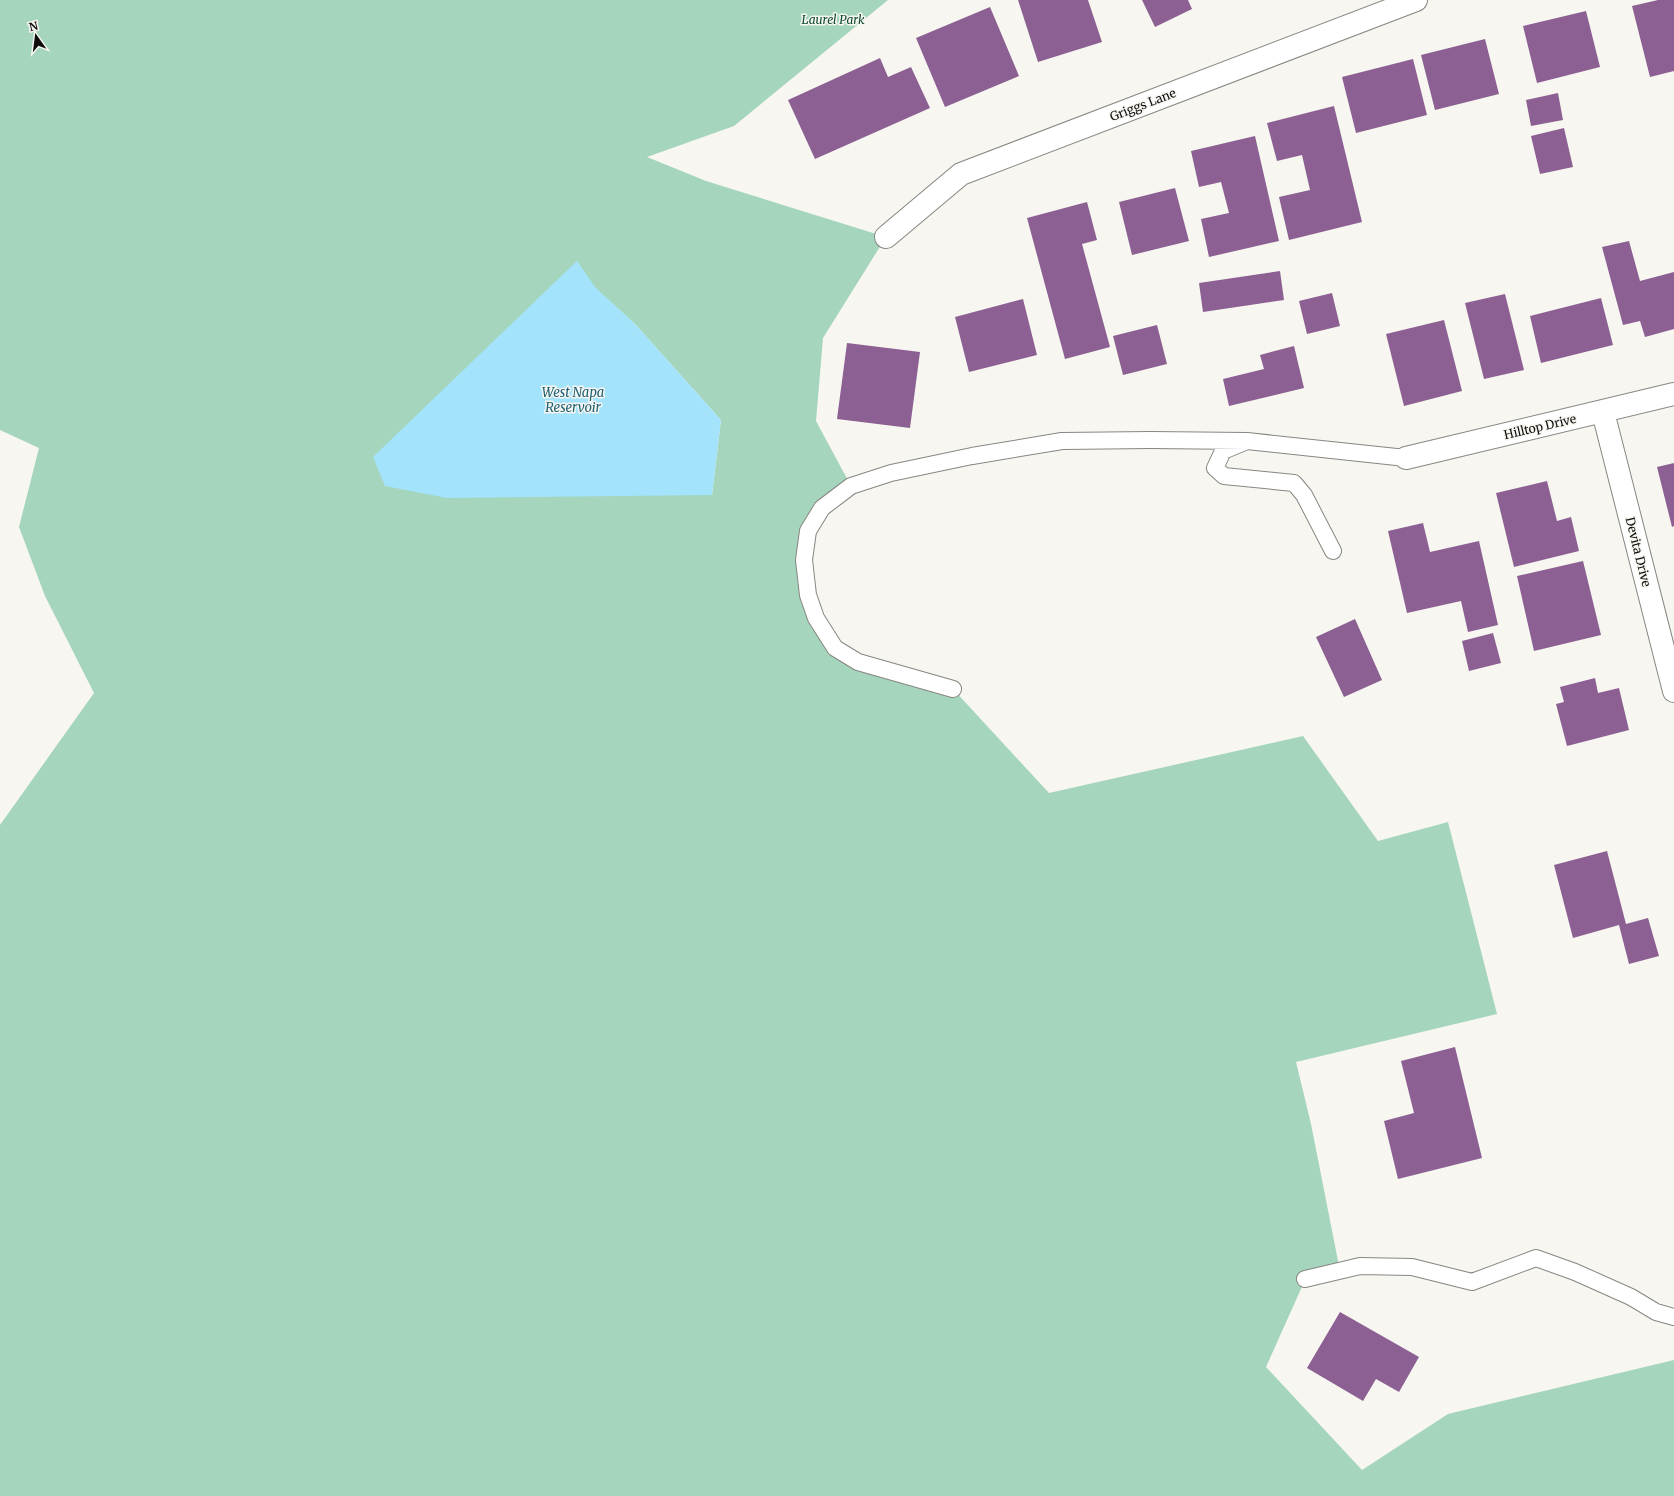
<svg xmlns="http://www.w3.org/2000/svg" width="1674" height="1496" viewBox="0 0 1674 1496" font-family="Merriweather,serif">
	<rect width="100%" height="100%" fill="#f7f6f1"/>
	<path fill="#a5d5bc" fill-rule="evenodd" d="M0 0H888L734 126 647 157 706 181 886 237 823 338 816 421 851 486 822 508 804 560 835 648 953 689 1049 793 1303 736 1378 841 1448 822 1497 1014 1296 1062 1311 1124 1340 1271 1305 1280 1266 1367 1362 1470 1448 1414 1674 1360V1496H0V825L94 693 45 596 19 527 39 448 0 430ZM577 261 594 287 635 324 721 420 712 495Z"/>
	<path fill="#a3e3fb" d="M577 261 595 287 635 324 721 420 712 495 447 498 385 486 373 457Z"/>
	<path fill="#8c6092" d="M1018 0H1088L1102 42 1038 62Z
		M1142 0H1188L1192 9 1155 27Z
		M1658 0H1674V71L1650 77 1632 6Z
		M990 7 1019 76 945 107 916 38Z
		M1586 11 1600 67 1537 83 1523 26Z
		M1485 39 1499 94 1435 110 1421 55Z
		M880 58 888 77 911 67 930 108 815 159 788 100Z
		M1413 59 1427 115 1356 133 1342 77Z
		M1558 93 1563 120 1531 126 1526 100Z
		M1334 106 1362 222 1289 240 1279 197 1310 190 1302 155 1277 161 1267 123Z
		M1564 128 1573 167 1540 174 1531 136Z
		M1255 136 1279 241 1209 257 1201 219 1229 213 1221 182 1199 187 1191 151Z
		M1175 188 1189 241 1132 255 1119 202Z
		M1087 202 1097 240 1082 244 1110 347 1065 359 1027 218Z
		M1629 241 1640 281 1674 272V329L1645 337 1640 321 1623 325 1602 247Z
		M1280 271 1284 300 1203 312 1199 283Z
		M1332 293 1340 326 1307 334 1299 301Z
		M1505 294 1524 370 1484 379 1465 303Z
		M1601 298 1613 345 1541 363 1530 316Z
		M1023 299 1037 355 969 372 955 317Z
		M1444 320 1462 391 1404 406 1386 334Z
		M1157 325 1167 364 1123 375 1113 336Z
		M847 343 920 352 910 428 837 419Z
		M1294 346 1304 388 1229 406 1223 379 1264 369 1260 355Z
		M1674 463V526L1672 527 1657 467Z
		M1547 481 1557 521 1571 517 1579 551 1514 567 1496 493Z
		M1423 523 1430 552 1479 541 1498 625 1468 632 1461 601 1407 613 1388 531Z
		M1583 561 1601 635 1534 651 1517 576Z
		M1355 619 1382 680 1344 697 1316 637Z
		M1493 633 1501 663 1469 671 1462 641Z
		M1595 678 1598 693 1619 688 1629 730 1567 746 1556 704 1564 702 1560 687Z
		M1607 851 1626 924 1648 918 1659 956 1629 964 1619 925 1573 938 1554 865Z
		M1455 1047 1482 1158 1398 1179 1384 1121 1414 1113 1401 1061Z
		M1340 1312 1419 1357 1399 1392 1376 1379 1363 1401 1307 1368Z"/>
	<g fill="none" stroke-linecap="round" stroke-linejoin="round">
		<defs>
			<path id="service" d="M1333 551 1304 495 1294 483 1224 476 1215 468 1223 451 1247 441 1406 458
				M953 689 858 662 835 648 816 618 808 595 804 560 808 531 822 508 851 486 891 473 972 456 1062 441 1150 440 1247 441
				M1305 1279 1360 1266 1412 1267 1472 1282 1536 1258 1575 1272 1631 1297 1656 1312 1674 1317"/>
			<path id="minor" d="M886 237 961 174 1416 0
				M1603 412 1674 691
				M1406 458 1674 394"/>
		</defs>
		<use href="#service" stroke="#878681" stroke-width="18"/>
		<use href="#minor" stroke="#878681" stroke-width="24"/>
		<use href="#service" stroke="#fff" stroke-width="16"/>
		<use href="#minor" stroke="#fff" stroke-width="22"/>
	</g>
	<g text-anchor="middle" stroke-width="3" stroke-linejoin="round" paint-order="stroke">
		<g font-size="12" font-style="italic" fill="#0a4730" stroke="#f7f6f1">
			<text x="833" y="24">Laurel Park</text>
		</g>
		<g font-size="12" fill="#0e0d0c" stroke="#f7f6f1">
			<text transform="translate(1143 105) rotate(-21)" y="4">Griggs Lane</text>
			<text transform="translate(1540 427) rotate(-13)" y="4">Hilltop Drive</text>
			<text transform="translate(1638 552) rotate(76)" y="4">Devita Drive</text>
		</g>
		<g font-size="13" font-style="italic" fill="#1f6075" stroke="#f7f6f1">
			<text x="573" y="397">West Napa<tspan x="573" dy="15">Reservoir</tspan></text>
		</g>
	</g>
	<g transform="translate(36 36) rotate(346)" stroke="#f7f6f1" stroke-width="3" paint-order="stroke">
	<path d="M0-3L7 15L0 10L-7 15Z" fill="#0e0d0c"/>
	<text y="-6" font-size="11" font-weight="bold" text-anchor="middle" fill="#0e0d0c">N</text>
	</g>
</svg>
